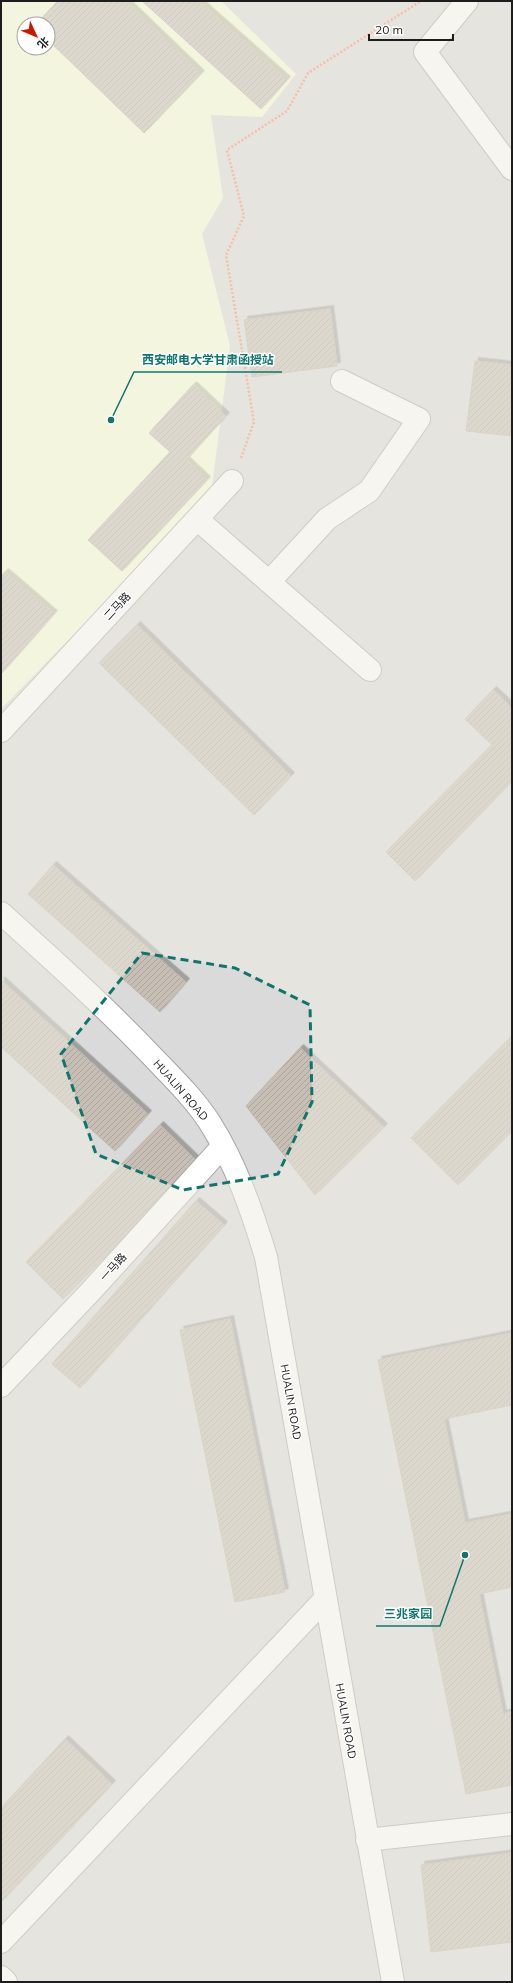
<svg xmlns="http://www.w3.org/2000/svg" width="513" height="1983" viewBox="0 0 513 1983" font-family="Mulish,'Noto Sans SC',sans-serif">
	<defs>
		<pattern id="building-hatch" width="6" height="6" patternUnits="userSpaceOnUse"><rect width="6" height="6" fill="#c7bfb5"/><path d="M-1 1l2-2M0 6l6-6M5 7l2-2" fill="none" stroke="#aaa49b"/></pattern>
		<filter id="shadow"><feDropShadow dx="3.5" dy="-3.5" stdDeviation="0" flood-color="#0004"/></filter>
	</defs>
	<rect width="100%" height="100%" fill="#efece2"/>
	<path fill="#dbdada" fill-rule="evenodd" d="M1 1H512V1982H1ZM24 24H48V48H24Z"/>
	<path fill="#fbffdc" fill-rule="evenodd" d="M1 1H221L296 74 262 117 211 115 223 198 202 234 230 346 211 494 1 709ZM24 24H48V48H24Z"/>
	<path fill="url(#building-hatch)" stroke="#c2b4a4" filter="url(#shadow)" d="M58 1H125L201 74 144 133 48 40V24H36Z
		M142 1H198L287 80 261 109Z
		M330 309 337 366 252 377 244 320Z
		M475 361 512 365V436L466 431Z
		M193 385 226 416 186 460 207 480 122 571 88 540 170 452 149 433Z
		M5 572 54 614 1 674V576Z
		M137 625 291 776 254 815 99 663Z
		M493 690 512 708V781L415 881 386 852 492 745 465 719Z
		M53 865 186 982 160 1012 28 894Z
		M1 980 148 1114 115 1151 1 1047Z
		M512 1036V1131L458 1185 411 1138Z
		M300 1048 384 1127 315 1195 246 1106Z
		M160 1125 198 1162 63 1299 26 1262Z
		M196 1201 224 1225 80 1388 52 1364Z
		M230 1319 285 1592 235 1602 180 1330Z
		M512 1333V1405L444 1419 465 1523 512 1514V1587L479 1594 503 1714 512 1711V1785L466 1794 378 1360Z
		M65 1739 112 1784 1 1902V1808Z
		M512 1853V1942L431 1952 421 1865Z"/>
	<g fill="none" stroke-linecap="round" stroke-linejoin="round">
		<defs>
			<path id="minor" d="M467 1 425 52 512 169
				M197 519 370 670
				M269 582 327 519 369 491 419 419 342 381
				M1 731 232 481
				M1 913C52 959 103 1005 150 1054 171 1076 194 1098 210 1123 236 1164 252 1211 266 1257L393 1982
				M1 1386 91 1291 223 1146
				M367 1840 512 1824
				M1 1942 325 1599
				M1 1977 6 1982"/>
		</defs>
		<use href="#minor" stroke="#a4a4a4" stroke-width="24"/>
		<path stroke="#ff8564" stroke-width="2.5" stroke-dasharray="2 2" stroke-linecap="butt" d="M241 458 254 422 226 255 244 216 227 150 287 111 308 73 421 1"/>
		<use href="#minor" stroke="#fff" stroke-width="22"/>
	</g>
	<path d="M0 0H513V1983H0ZM142 953 235 968 310 1005 312 1102 278 1174 183 1190 96 1154 61 1054Z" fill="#efece2" fill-opacity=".55" fill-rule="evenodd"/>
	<path fill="none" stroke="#0f766e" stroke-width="3" stroke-dasharray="8 5" stroke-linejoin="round" d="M142 953 235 968 310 1005 312 1102 278 1174 183 1190 96 1154 61 1054Z"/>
	<g text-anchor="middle" stroke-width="3" stroke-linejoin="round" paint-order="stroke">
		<g font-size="11" fill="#1d1d1d" stroke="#fff">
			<text transform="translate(117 606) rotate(-47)" y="4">二马路</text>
			<text transform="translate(181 1090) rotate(49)" y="4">HUALIN ROAD</text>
			<text transform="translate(113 1267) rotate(-48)" y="4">一马路</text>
			<text transform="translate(291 1402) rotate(80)" y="4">HUALIN ROAD</text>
			<text transform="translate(346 1721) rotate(80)" y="4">HUALIN ROAD</text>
		</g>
	</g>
	<path fill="none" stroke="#0f766e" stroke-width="1.5" d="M111 420L134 372H282M465 1555L440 1626H376"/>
	<g fill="#0f766e" stroke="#fff" stroke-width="1.5">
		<circle cx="111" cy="420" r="4"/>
		<circle cx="465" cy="1555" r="4"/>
	</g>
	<g font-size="12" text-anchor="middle" font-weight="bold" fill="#0f766e" stroke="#fff" stroke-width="3" stroke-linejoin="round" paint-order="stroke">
		<text x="208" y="364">西安邮电大学甘肃函授站</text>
		<text x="408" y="1618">三兆家园</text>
	</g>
	<rect width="513" height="1983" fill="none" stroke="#1d1d1d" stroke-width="4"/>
	<g transform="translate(36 36) rotate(134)"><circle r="19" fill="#ffffff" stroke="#a5a5a5"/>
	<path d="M0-3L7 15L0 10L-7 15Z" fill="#cb1600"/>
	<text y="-6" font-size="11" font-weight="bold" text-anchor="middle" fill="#1d1d1d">北</text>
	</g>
	<path d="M369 34v6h84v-6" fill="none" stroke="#1d1d1d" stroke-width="2"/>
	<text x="375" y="34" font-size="12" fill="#1d1d1d" stroke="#ffffff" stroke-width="3" paint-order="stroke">20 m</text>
</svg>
